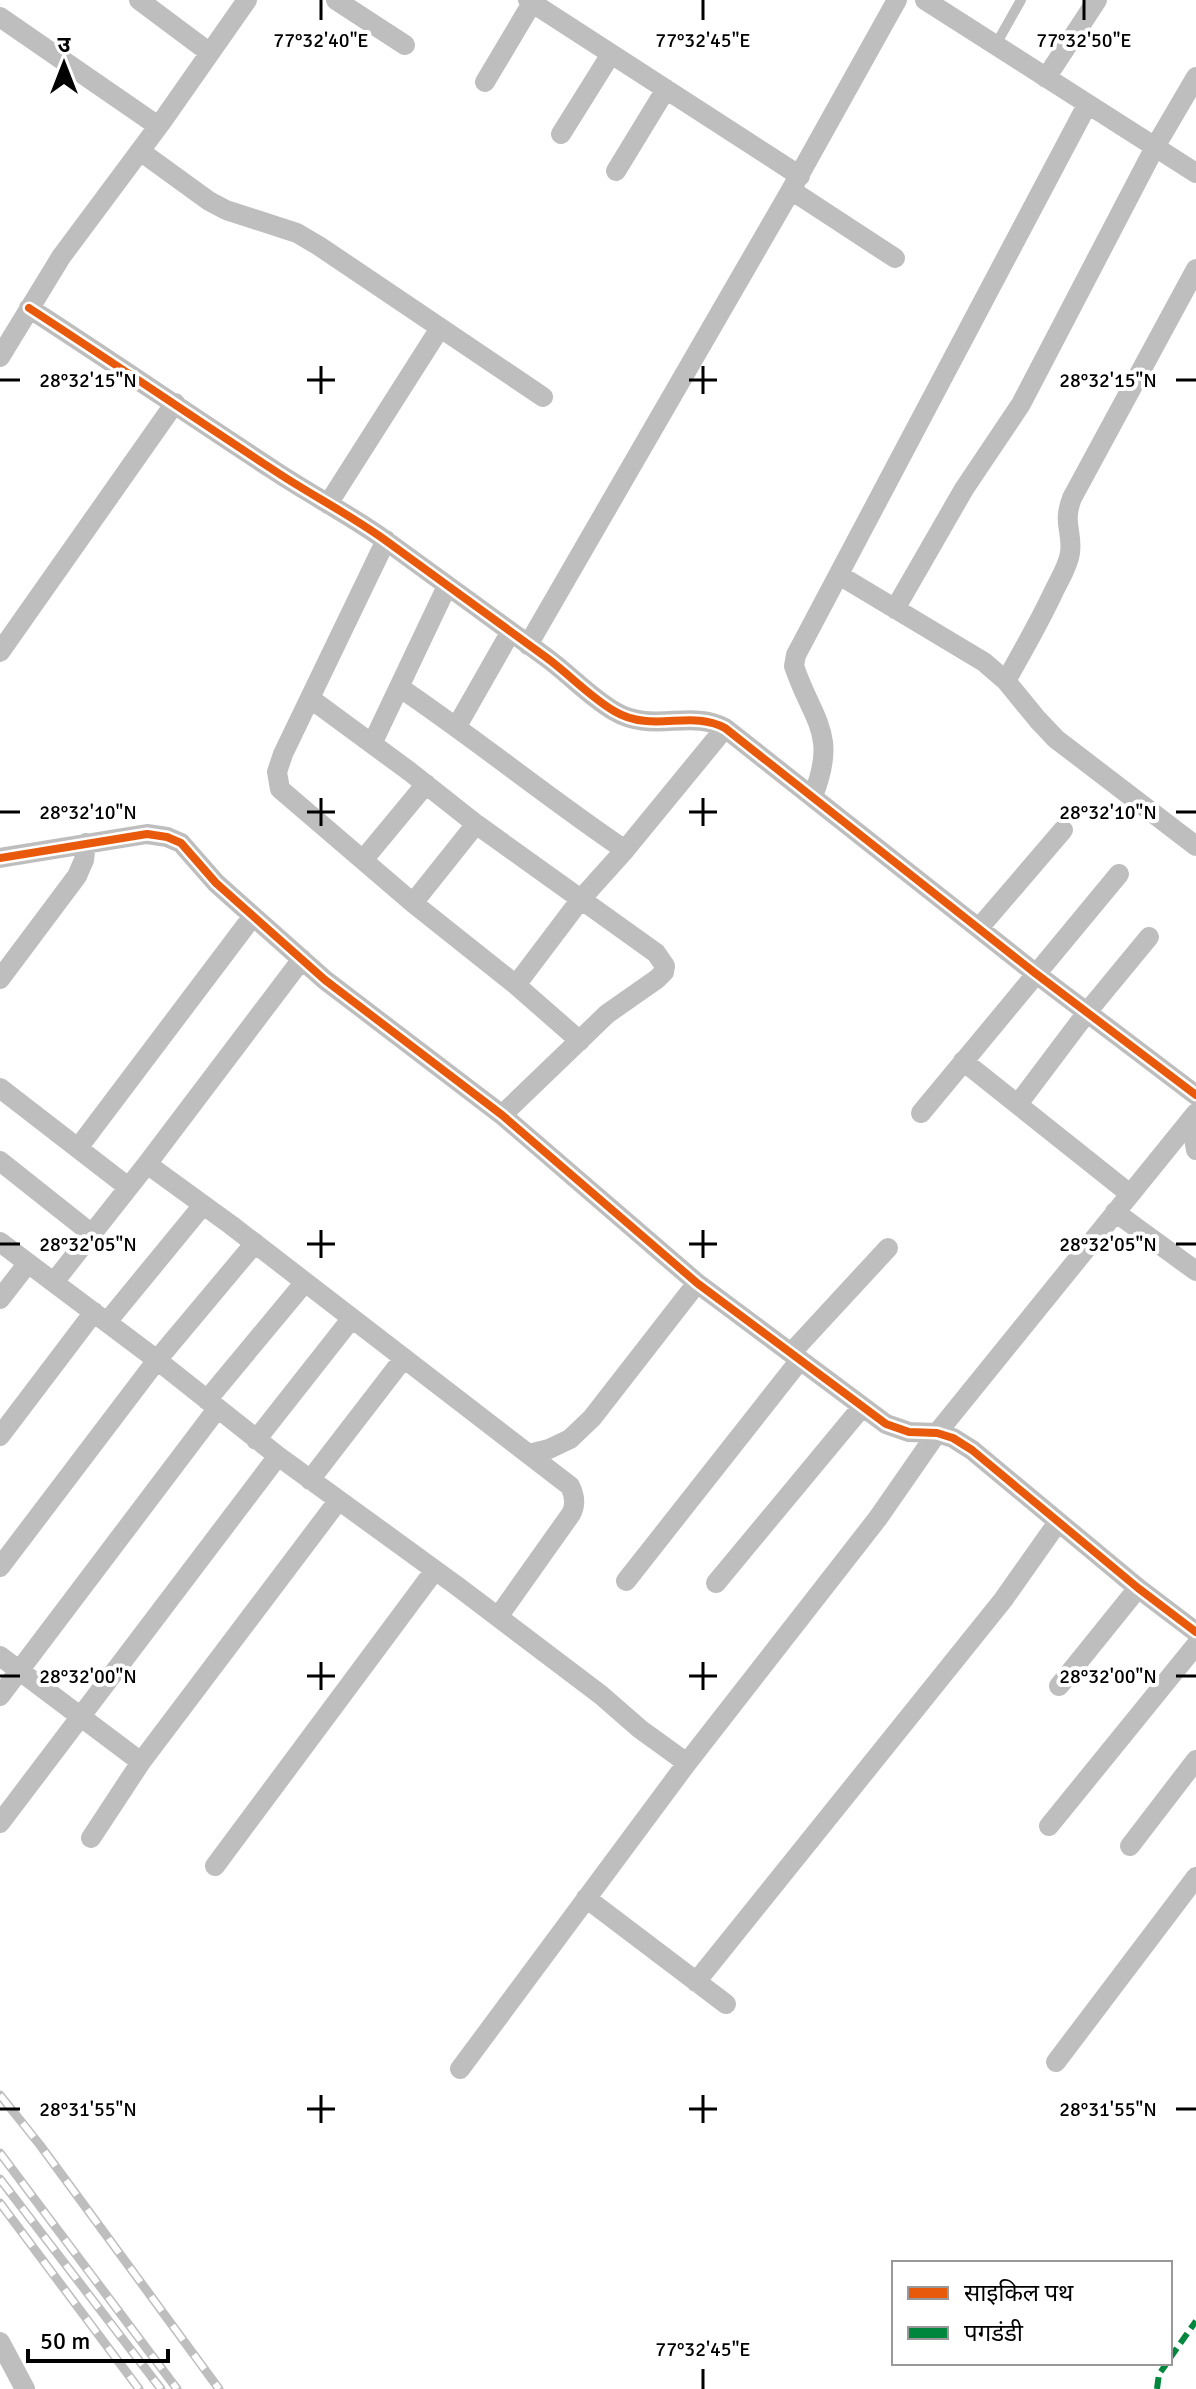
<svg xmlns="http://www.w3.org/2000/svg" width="1196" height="2389" viewBox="0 0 1196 2389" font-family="Signika,'Noto Sans Devanagari',sans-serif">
	<rect width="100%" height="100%" fill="#fff"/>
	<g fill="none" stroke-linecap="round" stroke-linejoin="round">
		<path stroke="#bebebe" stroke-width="10" d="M995 46 1021 0"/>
		<path stroke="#bebebe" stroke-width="20" d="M139 0 210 53
			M336 0 405 45
			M528 0 800 176
			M925 0 1196 173
			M0 17 158 126
			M1046 78 1097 0
			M485 82 532 3
			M561 134 611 54
			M140 151 209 201 226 210 297 233 319 246 543 397
			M616 171 666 89
			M791 190 895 258
			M29 308C111 361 191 416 272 469 309 494 349 514 385 540 439 579 493 619 547 658 570 675 589 696 614 711 652 734 691 709 725 728L1035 973 1196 1095
			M0 357 61 257 163 120 247 0
			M328 504 440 328
			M386 540 283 754 277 772 280 789 413 903 516 985 580 1041
			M839 575 984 662 1006 681 1038 720 1056 739 1196 846
			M895 609 964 489 1021 404 1155 147 1196 77
			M528 645 791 190 897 0
			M0 652 175 403
			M1006 681C1022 652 1039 623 1053 593 1059 580 1068 567 1070 553 1073 531 1062 524 1072 498L1196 269
			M399 687C476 739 548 798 625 850
			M311 699 409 771 476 824 656 953 665 966 664 972 657 979 607 1014 502 1115
			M457 726 510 633
			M372 744 447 586
			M813 796C838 733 813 722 794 666L796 655 1087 105
			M0 858 147 834 167 837 181 843 216 883 325 980 502 1115 697 1283 886 1424 909 1432 937 1433 953 1438 972 1450 1138 1588 1196 1632
			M363 860 426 784
			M413 903 476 824
			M979 928 1063 830
			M0 979 77 876 84 860 86 843
			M516 985 581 899 625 850 725 728
			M963 1061 1130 1194
			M0 1088 128 1187
			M1018 1104 1088 1011 1149 937
			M921 1113 1119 874
			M1195 1114 1194 1138 1196 1150
			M78 1148 253 916
			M0 1161 92 1234
			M147 1164 231 1225 570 1486C575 1496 576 1505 571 1514L498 1617
			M1115 1212 1196 1271
			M0 1242 157 1360 278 1456 457 1586 601 1695 640 1729 687 1763
			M54 1282 147 1164 302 959
			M0 1299 28 1263
			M107 1322 203 1205
			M791 1353 888 1248
			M207 1400 305 1282
			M0 1436 94 1312
			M256 1440 352 1318
			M529 1454 549 1449 570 1439 592 1418 697 1283
			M310 1480 404 1358
			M0 1567 157 1360 255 1243
			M626 1581 800 1360
			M716 1583 862 1407
			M0 1656 141 1762
			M1059 1686 1138 1588
			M0 1696 217 1409
			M0 1823 278 1456
			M1049 1826 1196 1645
			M91 1838 141 1762 338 1501
			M1130 1846 1196 1760
			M215 1866 435 1570
			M586 1898 726 2004
			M696 1982 1003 1600 1058 1522
			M1056 2062 1196 1877
			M460 2069 687 1763 878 1518 937 1433 1196 1113
			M0 2342 25 2389"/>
		<defs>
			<path id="rail" d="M0 2095 40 2145 219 2389
				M0 2153 177 2389
				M0 2179 161 2389
				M0 2203 139 2389"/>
		</defs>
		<use href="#rail" stroke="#bebebe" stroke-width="9"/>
		<use href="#rail" stroke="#fff" stroke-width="6" stroke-dasharray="18" stroke-linecap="butt"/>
		<path stroke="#00873e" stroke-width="6" stroke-dasharray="12 6" stroke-linecap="butt" d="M1170 2358 1196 2321
			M1157 2389 1159 2374 1167 2363"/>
		<defs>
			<path id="cycleway" d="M29 308C111 361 191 416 272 469 309 494 349 514 385 540 439 579 493 619 547 658 570 675 589 696 614 711 652 734 691 709 725 728L1035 973 1196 1095
				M0 858 147 834 167 837 181 843 216 883 325 980 502 1115 697 1283 886 1424 909 1432 937 1433 953 1438 972 1450 1138 1588 1196 1632"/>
		</defs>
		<use href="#cycleway" stroke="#fff" stroke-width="13"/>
		<use href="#cycleway" stroke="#e8590c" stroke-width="8"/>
	</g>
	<path fill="none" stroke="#000" stroke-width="3" d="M321 0V20M703 0V20M1084 0V20M321 366V394M703 366V394M0 380H20M307 380H335M689 380H717M1176 380H1196M321 798V826M703 798V826M0 812H20M307 812H335M689 812H717M1176 812H1196M321 1230V1258M703 1230V1258M0 1244H20M307 1244H335M689 1244H717M1176 1244H1196M321 1662V1690M703 1662V1690M0 1676H20M307 1676H335M689 1676H717M1176 1676H1196M321 2095V2123M703 2095V2123M0 2109H20M307 2109H335M689 2109H717M1176 2109H1196M703 2369V2389"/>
	<g font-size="20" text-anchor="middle" fill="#000" stroke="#fff" stroke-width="8" stroke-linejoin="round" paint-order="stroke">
		<text x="321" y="47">77°32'40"E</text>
		<text x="703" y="47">77°32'45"E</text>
		<text x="1084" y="47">77°32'50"E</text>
		<text x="88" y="387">28°32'15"N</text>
		<text x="1108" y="387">28°32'15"N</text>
		<text x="88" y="819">28°32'10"N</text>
		<text x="1108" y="819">28°32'10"N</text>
		<text x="88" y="1251">28°32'05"N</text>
		<text x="1108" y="1251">28°32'05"N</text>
		<text x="88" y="1683">28°32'00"N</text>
		<text x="1108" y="1683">28°32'00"N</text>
		<text x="88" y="2116">28°31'55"N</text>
		<text x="1108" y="2116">28°31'55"N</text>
		<text x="703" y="2356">77°32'45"E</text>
	</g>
	<rect x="892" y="2261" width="280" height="104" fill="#ffffff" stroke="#999999" stroke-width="2"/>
	<rect x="908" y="2287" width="40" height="12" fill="#e8590c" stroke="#999999" stroke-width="2"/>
	<text x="964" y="2301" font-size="24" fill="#000000">साइकिल पथ</text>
	<rect x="908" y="2327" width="40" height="12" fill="#00873e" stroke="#999999" stroke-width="2"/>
	<text x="964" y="2341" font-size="24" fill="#000000">पगडंडी</text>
	<g transform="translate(64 64)" stroke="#ffffff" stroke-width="6" paint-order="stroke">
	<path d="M0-6L14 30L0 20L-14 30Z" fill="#000000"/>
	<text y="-12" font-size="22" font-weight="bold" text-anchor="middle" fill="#000000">उ</text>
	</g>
	<path d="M28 2349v12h140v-12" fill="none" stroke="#000000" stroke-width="4"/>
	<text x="40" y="2349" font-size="24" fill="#000000" stroke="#ffffff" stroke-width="6" paint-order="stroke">50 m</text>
</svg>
